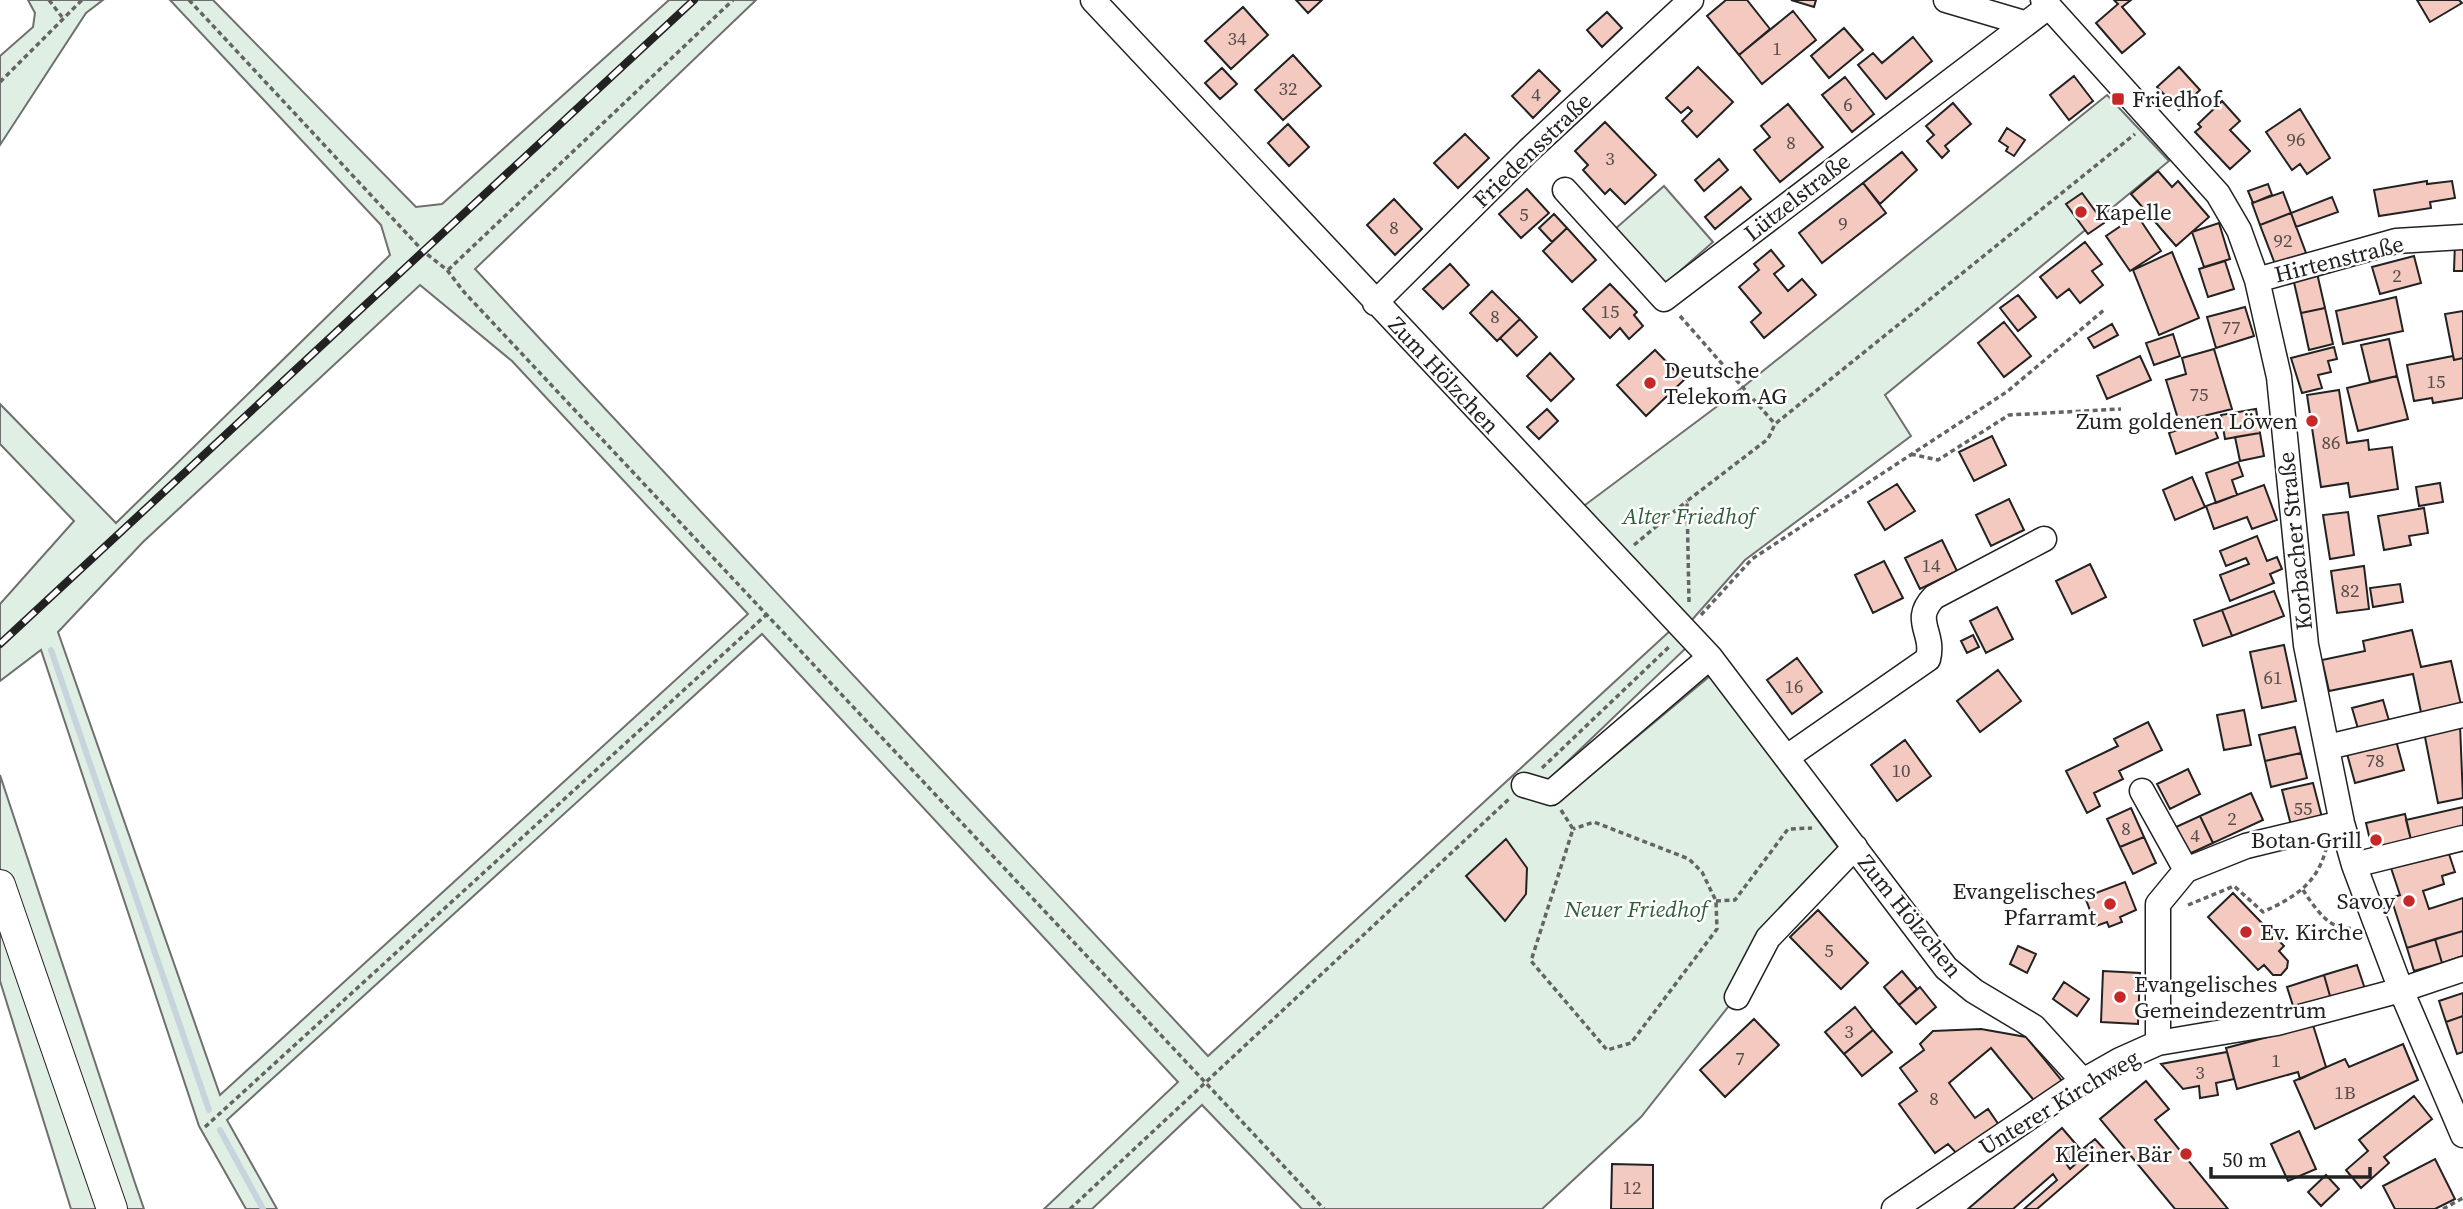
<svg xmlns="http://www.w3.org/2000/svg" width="2463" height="1209" viewBox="0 0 2463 1209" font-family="'Source Serif 4',serif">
	<rect width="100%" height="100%" fill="#fff"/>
	<path fill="#e0efe3" stroke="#6f6f6f" stroke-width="2" fill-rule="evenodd" d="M28 0H103L86 13 0 145V56L33 27 35 13Z
		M170 0H213L416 207 442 204 669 0H756L475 269 1208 1056 1672 629 1686 648 1544 784 1556 804 1710 676 1846 858 1641 1117 1542 1209H1302L1202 1105 1092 1209H1044L1178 1082 762 634 227 1120 277 1209H246L199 1126 41 650 0 681V604L74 521 0 444V404L116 523 390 255 381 225ZM420 285 512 361 748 614 220 1095 58 632 143 542Z
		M2107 95 2169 161 1885 395 1911 436 1745 560 1691 621 1581 508 1743 387Z
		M1664 186 1713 242 1664 285 1615 229Z
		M0 775 135 1183 144 1209H71L0 981Z"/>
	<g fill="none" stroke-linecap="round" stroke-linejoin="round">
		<path stroke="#c7d3dd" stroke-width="6" d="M51 650 209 1110
			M220 1130 263 1209"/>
	</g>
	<path fill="#f3c9c0" stroke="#222" stroke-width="2" d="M1296 0H1322L1308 13Z
		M1726 0H1747L1770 29 1739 55 1707 16Z
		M1791 0H1816L1814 7Z
		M2114 0H2131L2122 7 2145 34 2122 53 2096 23 2118 4Z
		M2417 0H2459L2462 3 2430 22Z
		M1243 7 1268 35 1231 69 1205 41Z
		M1793 11 1816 40 1762 84 1739 55Z
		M1607 12 1622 28 1602 47 1587 30Z
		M1844 28 1863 50 1829 78 1811 56Z
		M1913 37 1932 61 1886 99 1858 65 1873 53 1882 63Z
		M1293 55 1321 86 1283 120 1255 90Z
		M1698 67 1733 102 1697 137 1682 121 1692 111 1688 107 1681 113 1666 98Z
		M2179 67 2200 90 2179 110 2157 87Z
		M1222 68 1237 84 1220 99 1205 83Z
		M1539 70 1560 91 1533 118 1512 96Z
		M2074 76 2093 101 2069 120 2050 95Z
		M1845 77 1874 114 1852 132 1822 95Z
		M2222 101 2240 121 2230 130 2250 151 2230 169 2195 132 2201 127 2198 124Z
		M1953 103 1971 124 1945 146 1949 151 1942 158 1927 141 1934 135 1926 126Z
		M1788 104 1823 147 1780 182 1754 150 1770 137 1761 126Z
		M2300 109 2330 158 2307 174 2300 164 2292 170 2266 132Z
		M1605 122 1656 175 1625 204 1610 189 1605 194 1583 170 1588 165 1575 151Z
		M1288 124 1309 147 1289 166 1268 143Z
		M2007 128 2025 140 2014 156 2006 151 2008 147 1999 141Z
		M1465 134 1489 158 1458 188 1434 163Z
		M1902 152 1917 170 1880 204 1863 183Z
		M1719 159 1728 170 1704 191 1695 180Z
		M2158 171 2172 187 2178 181 2209 217 2176 246 2131 194Z
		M2427 181V184L2452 181 2455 198 2430 202 2431 208 2379 216 2374 190Z
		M1863 183 1886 213 1822 263 1799 233Z
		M2268 184 2272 195 2253 203 2248 191Z
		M1741 187 1751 199 1715 229 1705 217Z
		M1527 189 1549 213 1521 238 1499 214Z
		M2283 192 2291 213 2260 225 2252 203Z
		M2082 193 2104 223 2088 234 2066 204Z
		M2332 197 2338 212 2296 227 2291 213Z
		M1394 199 1422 229 1395 255 1367 225Z
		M2291 213 2306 253 2275 264 2260 225Z
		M1554 214 1567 228 1552 242 1539 228Z
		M2137 215 2161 251 2130 271 2106 236Z
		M2219 223 2230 259 2204 267 2192 232Z
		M1567 228 1596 260 1572 282 1543 251Z
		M2085 242 2102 264 2092 271 2103 285 2080 303 2069 289 2057 298 2040 277Z
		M2455 242H2463V271H2454Z
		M1771 250 1784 266 1774 274 1788 291 1802 279 1816 295 1764 338 1751 322 1761 313 1739 287 1759 270 1754 264Z
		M2172 252 2199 318 2159 335 2133 270Z
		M2414 256 2421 283 2380 294 2372 267Z
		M2225 261 2234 289 2208 297 2199 269Z
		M1450 264 1469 285 1443 309 1423 289Z
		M2317 273 2325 308 2301 313 2293 278Z
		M1610 284 1637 312 1634 315 1643 326 1629 339 1620 328 1610 338 1583 309Z
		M1492 291 1520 319 1497 341 1470 313Z
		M2018 295 2036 317 2018 331 2000 308Z
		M2396 297 2403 331 2343 344 2336 311Z
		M2245 307 2254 336 2216 348 2207 317Z
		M2325 308 2333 344 2309 350 2301 313Z
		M2463 311V358L2454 360 2445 314Z
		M1520 319 1537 337 1517 356 1500 338Z
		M2004 322 2031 356 2004 377 1978 343Z
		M2112 324 2118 335 2094 348 2088 338Z
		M2173 334 2180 356 2154 365 2146 343Z
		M2389 339 2397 376 2370 382 2361 345Z
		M2334 347 2337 359 2328 361 2331 372 2318 375 2322 388 2302 393 2291 358Z
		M2214 349 2232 409 2179 422 2166 380 2186 374 2182 358Z
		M1655 350 1684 380 1646 416 1617 385Z
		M1550 353 1574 379 1551 401 1527 376Z
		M2140 356 2151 380 2107 399 2097 376Z
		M2453 356 2454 360 2463 358V398L2433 403 2432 398 2414 401 2407 365Z
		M2397 376 2408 419 2358 431 2347 388Z
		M2339 390 2347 443 2368 440 2369 450 2392 447 2398 489 2350 497 2348 483 2321 487 2307 395Z
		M1547 409 1558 421 1539 439 1527 427Z
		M2256 409 2260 433 2225 439 2221 415Z
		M2210 418 2218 438 2176 454 2169 433Z
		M2260 433 2264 456 2240 461 2235 437Z
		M1992 436 2006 465 1974 481 1959 452Z
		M2238 462 2243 476 2232 480 2237 495 2216 503 2206 473Z
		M2192 477 2205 507 2175 520 2163 490Z
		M2440 483 2443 502 2419 506 2416 487Z
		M1897 484 1915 511 1885 530 1868 502Z
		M2264 485 2277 520 2252 529 2247 517 2214 529 2206 506Z
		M2009 499 2024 530 1991 546 1976 515Z
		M2424 508 2428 533 2409 536 2411 545 2384 550 2378 516Z
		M2348 512 2354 555 2330 559 2323 515Z
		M2257 536 2267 561 2277 557 2282 569 2270 574 2274 583 2230 601 2220 575 2249 564 2246 558 2226 566 2220 551Z
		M1942 540 1957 571 1920 589 1905 558Z
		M1884 561 1903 598 1873 613 1855 575Z
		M2090 564 2106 597 2072 614 2056 581Z
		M2364 566 2369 609 2337 613 2331 571Z
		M2400 584 2403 602 2373 607 2370 588Z
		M2274 591 2284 616 2232 636 2222 610Z
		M1997 607 2013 639 1986 653 1970 621Z
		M2222 610 2232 636 2203 646 2194 620Z
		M2412 630 2421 667 2451 661 2462 709 2422 717 2413 674 2329 691 2322 660 2365 651 2363 641Z
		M1973 635 1979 647 1967 653 1961 641Z
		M2284 645 2296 701 2262 708 2250 652Z
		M1797 658 1822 692 1792 714 1767 680Z
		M1998 670 2021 701 1980 732 1957 701Z
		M2383 700 2390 724 2359 732 2352 708Z
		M2244 710 2251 745 2224 750 2217 715Z
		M2148 722 2162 750 2119 771 2123 779 2094 793 2100 806 2087 813 2066 771 2118 746 2114 739Z
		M2460 725 2463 798 2438 803 2424 732Z
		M2295 727 2301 753 2265 761 2259 735Z
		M2395 737 2404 770 2355 783 2346 750Z
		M1905 740 1931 776 1897 801 1871 765Z
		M2301 753 2307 778 2271 787 2265 761Z
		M2188 769 2200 794 2170 809 2157 784Z
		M2313 783 2324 825 2293 833 2282 790Z
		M2251 793 2263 820 2213 843 2200 816Z
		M2463 807V831L2412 844 2406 820Z
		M2131 808 2144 837 2120 847 2107 819Z
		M2405 814 2412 844 2373 853 2366 823Z
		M2200 816 2213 843 2189 854 2176 827Z
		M2144 837 2156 863 2133 874 2120 847Z
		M1506 839 1527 868 1526 894 1505 921 1466 876Z
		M2448 851 2455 872 2442 876 2444 884 2423 891 2429 909 2463 898V931L2407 948 2391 898 2400 895 2389 862Z
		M2125 882 2136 910 2120 917 2122 922 2109 927 2107 922 2096 926 2085 897Z
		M2233 893 2284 946 2279 951 2288 961 2287 968 2281 975H2273L2264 965 2258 970 2208 917Z
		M1818 910 1868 963 1841 989 1790 937Z
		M2463 931V956L2442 963 2435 939Z
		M2435 939 2442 963 2414 971 2407 948Z
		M2018 946 2036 954 2027 973 2010 964Z
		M2357 965 2366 992 2332 1003 2324 975Z
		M1902 971 1917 989 1899 1005 1884 987Z
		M2103 971 2140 973 2138 1024 2101 1022Z
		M2324 975 2332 1003 2296 1015 2287 987Z
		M2064 982 2089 999 2077 1016 2053 999Z
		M1920 987 1936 1007 1916 1024 1899 1005Z
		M2463 993V1016L2446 1022 2439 1001Z
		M1855 1007 1873 1030 1844 1054 1825 1032Z
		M2463 1016V1052L2457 1054 2446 1022Z
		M1754 1019 1779 1045 1725 1097 1700 1070Z
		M2313 1025 2326 1067 2300 1079 2298 1072 2237 1089 2226 1048Z
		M1981 1029 2026 1037 2063 1082 2037 1104 1991 1048 1949 1083 1975 1118 1988 1109 1999 1125 1958 1155 1948 1144 1935 1153 1899 1104 1917 1091 1900 1068 1924 1050 1920 1044 1933 1031Z
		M1873 1030 1892 1052 1862 1076 1844 1054Z
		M2403 1044 2418 1080 2315 1129 2294 1081 2345 1059 2349 1067Z
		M2227 1052 2234 1079 2216 1083 2218 1095 2200 1098 2199 1086 2183 1089 2161 1064Z
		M2146 1081 2169 1109 2155 1120 2228 1209H2175L2100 1119Z
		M2414 1096 2432 1119 2384 1157 2389 1163 2361 1188 2346 1170 2368 1151 2359 1140Z
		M2062 1128 2080 1149 2065 1162 2070 1169 2088 1153 2084 1148 2095 1139 2105 1150 2037 1209H2024L2057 1180 2053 1174 2013 1209H1968Z
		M2299 1131 2316 1169 2288 1181 2271 1144Z
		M2435 1159 2455 1199 2435 1209H2395L2383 1186Z
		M1612 1164 1653 1165V1209H1611Z
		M2326 1175 2339 1189 2321 1206 2308 1192Z"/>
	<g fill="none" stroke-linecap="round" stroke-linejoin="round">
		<defs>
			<path id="minor" d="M1093 0 1710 657 1946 968 1974 991 2034 1027 2083 1081
				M1946 0 2024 23
				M2043 0 2218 194 2239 230 2257 280 2279 377 2306 645 2342 823 2354 865 2401 990 2463 1135
				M1565 190 1664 299 2048 7
				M2257 280 2396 241 2463 237
				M1375 303 1529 150 1691 0
				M2328 747 2463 715
				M1787 757 1928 659C1935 632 1911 621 1934 597L2044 539
				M1524 785 1551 793 1710 657
				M2142 791 2186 870
				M2354 865 2463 838
				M1737 997 1768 938 1855 847
				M2158 1043V904L2186 870 2246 846 2342 823
				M1894 1209 2083 1081 2120 1060 2158 1043 2277 1023 2401 990 2463 969"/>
			<path id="major" d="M0 885 112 1209"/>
		</defs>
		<use href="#minor" stroke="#222" stroke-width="27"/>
		<use href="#major" stroke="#222" stroke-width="32"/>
		<path stroke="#646464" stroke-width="3.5" stroke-dasharray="5 3.5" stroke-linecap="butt" d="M49 0 62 17
			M189 0 423 251 447 270 464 292 1324 1209
			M0 82 82 0
			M448 270 733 0
			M1680 316 1775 424
			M1911 454 1938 460 2009 415 2121 409
			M1634 545 1687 501
			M1689 602 1687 501 1768 439 1775 424 2135 134
			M1701 615 1752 559 2008 391 2104 310
			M1542 768 1671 645
			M1561 810 1573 829 1531 961 1607 1050 1631 1043 1717 929 1716 901 1702 872 1689 859 1594 822 1573 829
			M2303 890C2315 908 2330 932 2353 928
			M1716 901 1735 900 1788 829 1812 828
			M2188 905 2234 886 2263 912C2295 897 2317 884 2326 849
			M205 1127 766 615
			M1070 1209 1509 799
			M2443 1209 2463 1198"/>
		<use href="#minor" stroke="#fff" stroke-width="24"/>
		<use href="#major" stroke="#fff" stroke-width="30"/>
		<defs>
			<path id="rail" d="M0 644 694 0"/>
		</defs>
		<use href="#rail" stroke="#222" stroke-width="8"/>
		<use href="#rail" stroke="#fff" stroke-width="5" stroke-dasharray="16" stroke-linecap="butt"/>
	</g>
	<g fill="#c62828" stroke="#fff" stroke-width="2.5">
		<rect x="2111" y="92" width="14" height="14" rx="3.5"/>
		<circle cx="2081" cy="212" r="7"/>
		<circle cx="1650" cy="383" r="7"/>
		<circle cx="2312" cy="421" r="7"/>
		<circle cx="2376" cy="840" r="7"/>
		<circle cx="2409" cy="901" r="7"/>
		<circle cx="2110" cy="904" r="7"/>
		<circle cx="2246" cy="932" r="7"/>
		<circle cx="2120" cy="997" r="7"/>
		<circle cx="2186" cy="1154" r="7"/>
	</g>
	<g text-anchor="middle" stroke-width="5" stroke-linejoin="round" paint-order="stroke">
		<g font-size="19" fill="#564c4a">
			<text x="1237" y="45">34</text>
			<text x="1777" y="55">1</text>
			<text x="1288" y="95">32</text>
			<text x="1536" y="101">4</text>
			<text x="1848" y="111">6</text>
			<text x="2296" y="146">96</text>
			<text x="1791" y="149">8</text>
			<text x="1610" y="165">3</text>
			<text x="1524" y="221">5</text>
			<text x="1843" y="230">9</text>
			<text x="1394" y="234">8</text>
			<text x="2283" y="247">92</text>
			<text x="2397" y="282">2</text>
			<text x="1610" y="318">15</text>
			<text x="1495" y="323">8</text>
			<text x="2231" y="334">77</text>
			<text x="2436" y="388">15</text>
			<text x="2199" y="401">75</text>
			<text x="2331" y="449">86</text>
			<text x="1931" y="572">14</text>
			<text x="2350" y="597">82</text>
			<text x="2273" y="684">61</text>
			<text x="1794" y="693">16</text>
			<text x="2375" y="767">78</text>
			<text x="1901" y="777">10</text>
			<text x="2303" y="815">55</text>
			<text x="2232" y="825">2</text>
			<text x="2126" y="835">8</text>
			<text x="2195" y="842">4</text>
			<text x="1829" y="957">5</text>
			<text x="1849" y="1038">3</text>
			<text x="1740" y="1065">7</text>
			<text x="2276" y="1067">1</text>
			<text x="2200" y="1079">3</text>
			<text x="2345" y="1099">1B</text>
			<text x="1934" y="1105">8</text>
			<text x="1632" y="1194">12</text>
		</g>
		<g font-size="23" fill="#222" stroke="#fff" text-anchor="start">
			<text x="2132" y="107">Friedhof</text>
			<text x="2095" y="220">Kapelle</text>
			<text x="1664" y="378">Deutsche<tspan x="1664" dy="26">Telekom AG</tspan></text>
			<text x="2298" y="429" text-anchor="end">Zum goldenen Löwen</text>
			<text x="2362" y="848" text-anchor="end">Botan Grill</text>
			<text x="2096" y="899" text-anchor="end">Evangelisches<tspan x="2096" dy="26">Pfarramt</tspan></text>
			<text x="2395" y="909" text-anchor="end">Savoy</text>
			<text x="2260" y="940">Ev. Kirche</text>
			<text x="2134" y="992">Evangelisches<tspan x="2134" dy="26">Gemeindezentrum</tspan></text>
			<text x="2172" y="1162" text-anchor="end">Kleiner Bär</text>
		</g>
		<g font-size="23" fill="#222" stroke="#fff">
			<text transform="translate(1532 150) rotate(-44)" y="8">Friedensstraße</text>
			<text transform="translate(1797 197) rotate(-38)" y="8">Lützelstraße</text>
			<text transform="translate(2339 259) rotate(-14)" y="8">Hirtenstraße</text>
			<text transform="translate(1444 375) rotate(47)" y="8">Zum Hölzchen</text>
			<text transform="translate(2295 541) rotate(-96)" y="8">Korbacher Straße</text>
			<text transform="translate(1910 916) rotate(51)" y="8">Zum Hölzchen</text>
			<text transform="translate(2059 1102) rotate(-31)" y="8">Unterer Kirchweg</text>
		</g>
		<g font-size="23" font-style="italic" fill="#2f5e38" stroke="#fff">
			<text x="1689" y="524">Alter Friedhof</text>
			<text x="1636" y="917">Neuer Friedhof</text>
		</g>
	</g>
	<path d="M2211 1167v10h159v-10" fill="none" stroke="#222222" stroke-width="3.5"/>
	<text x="2222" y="1167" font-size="21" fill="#222222" stroke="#ffffff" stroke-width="5" paint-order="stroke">50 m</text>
</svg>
